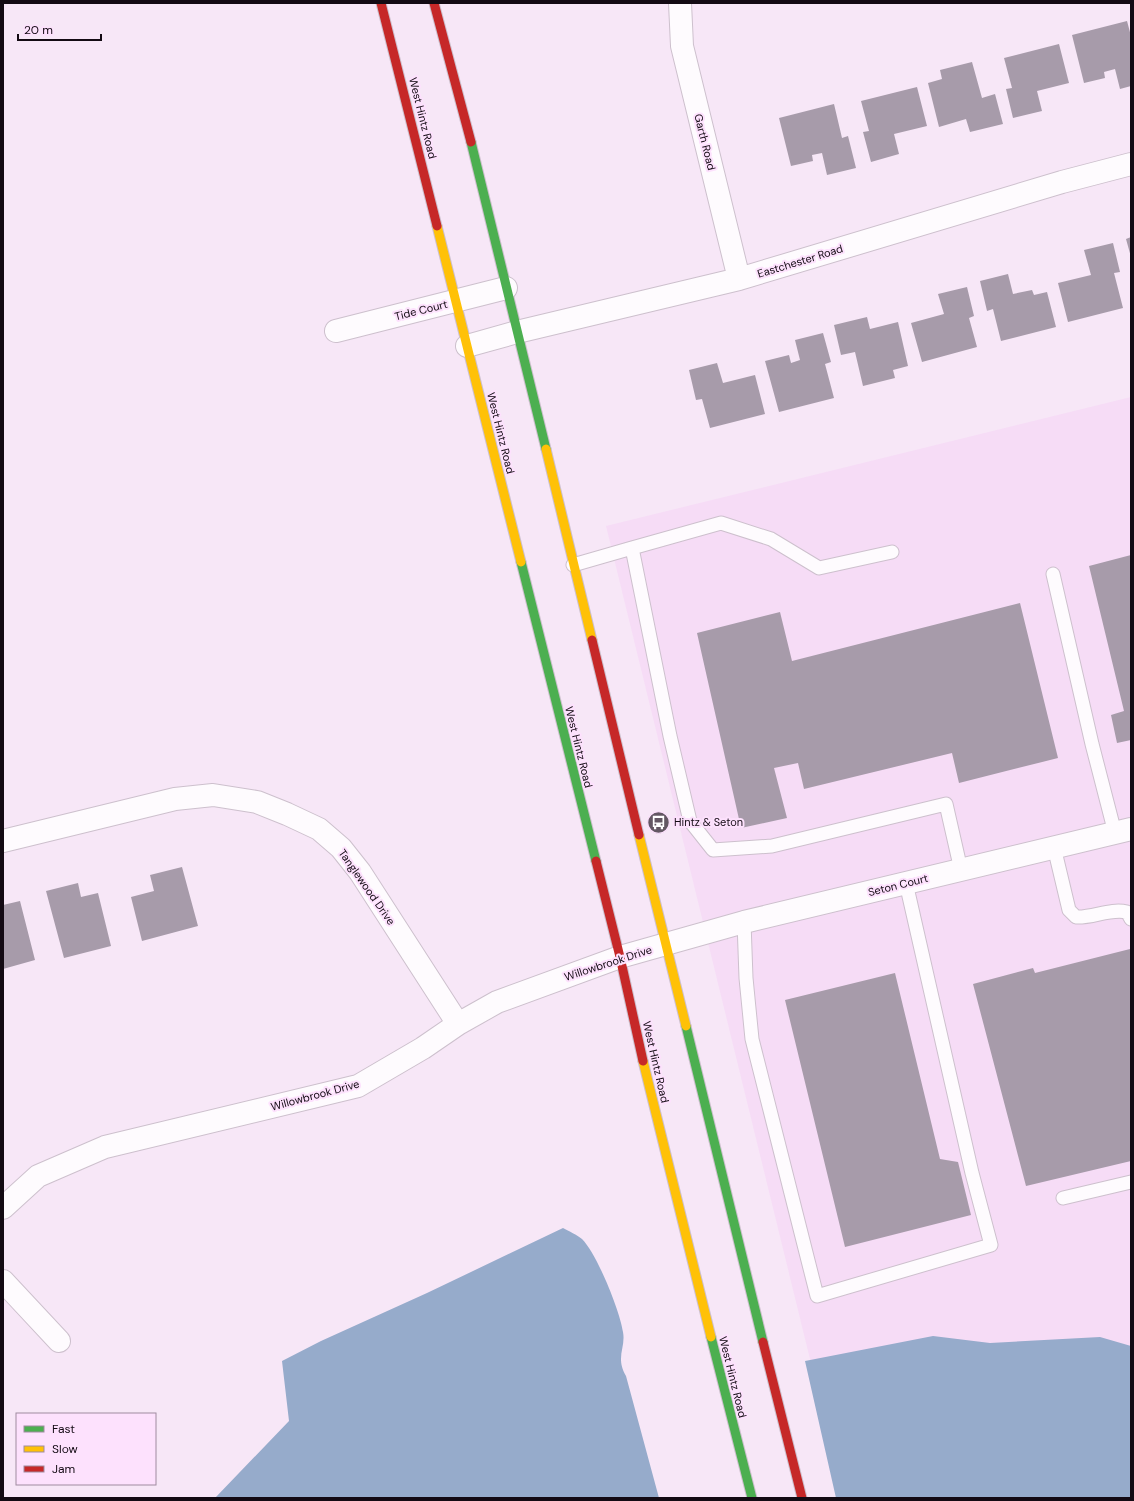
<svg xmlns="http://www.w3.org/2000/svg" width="1134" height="1501" viewBox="0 0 1134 1501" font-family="'DM Sans',sans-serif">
	<rect width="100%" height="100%" fill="#f7e7f7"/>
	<path fill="#f6dcf6" d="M1131 397V1498H844L606 526Z"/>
	<path fill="#96abcb" d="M563 1228C569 1231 577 1235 582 1239 597 1254 620 1311 623 1332 626 1348 615 1357 626 1376L659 1498H215L289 1421 282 1361 321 1341 427 1293Z
		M933 1336 990 1343 1100 1337 1131 1346V1498H836L805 1361Z"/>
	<path fill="#a79baa" d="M1127 21 1131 36V86L1120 89 1115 69 1104 72 1105 78 1084 83 1072 35Z
		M1059 44 1069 83 1037 91 1042 111 1013 118 1006 89 1012 88 1004 58Z
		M972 62 982 98 995 94 1003 124 970 132 966 119 939 127 928 83 942 79 940 70Z
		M917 87 927 126 894 134 899 154 871 162 863 132 869 131 861 101Z
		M834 104 842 138 848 136 856 168 827 175 822 153 812 155 813 161 791 166 779 118Z
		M1131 237V257L1126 239Z
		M1113 243 1120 272 1114 273 1123 308 1068 322 1058 283 1091 275 1084 250Z
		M1008 274 1013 294 1032 290 1034 295 1047 292 1056 327 1001 341 993 309 987 311 980 281Z
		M967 287 974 316 969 318 977 347 922 362 911 323 944 314 938 294Z
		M867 317 870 329 898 322 908 366 893 370 895 378 863 386 855 352 841 355 834 325Z
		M823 333 831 362 825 364 834 398 779 412 765 361 789 355 791 363 800 360 795 340Z
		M717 363 723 383 755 375 765 414 710 428 702 399 696 400 689 370Z
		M1131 555V740L1117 743 1111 715 1124 711 1089 566Z
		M1020 603 1058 758 959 783 952 753 804 789 798 763 774 768 787 818 741 828 697 633 780 612 792 661Z
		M182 867 198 926 142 941 131 897 154 891 150 875Z
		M78 883 81 897 98 893 111 946 64 958 46 891Z
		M20 901 35 960 3 969V905Z
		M1130 949 1131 1161 1026 1186 973 984 1033 968 1035 973Z
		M895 973 940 1159 958 1162 971 1215 845 1247 785 1000Z"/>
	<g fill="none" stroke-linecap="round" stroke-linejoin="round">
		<defs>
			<path id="lane" d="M632 548 721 523 771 539 819 568 892 552
				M573 565 632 548 670 736 690 821 713 850 772 846 946 804 961 870
				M1053 574 1092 744 1115 833
				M1054 847 1069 910 1076 917C1093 918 1110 908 1127 912L1131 919
				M744 922 746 978 752 1039 817 1296 991 1245 972 1173 906 883
				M1063 1198 1131 1182"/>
			<path id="street" d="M680 3 682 46 739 279
				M336 331 506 288
				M467 346 517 332 739 279 1062 182 1131 164
				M3 841 175 799 213 795 257 802 287 814 319 829 341 848 360 872 458 1024
				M3 1208 38 1176 105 1147 358 1086 423 1048 458 1024 497 1002 620 957 744 922 1131 829
				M3 1281 59 1341"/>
			<path id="fast" d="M471 142 546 449
				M521 562 596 861
				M686 1026 763 1342
				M711 1337 752 1498"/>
			<path id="slow" d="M437 226 521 562
				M546 449 592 640
				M639 835 686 1026
				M643 1061 711 1337"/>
			<path id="jam" d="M381 3 437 226
				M434 3 471 142
				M592 640 639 835
				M596 861 620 957 643 1061
				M763 1342 802 1498"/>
		</defs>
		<use href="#lane" stroke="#cdc0cd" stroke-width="15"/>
		<use href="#street" stroke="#cdc0cd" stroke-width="24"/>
		<use href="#fast" stroke="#cdc0cd" stroke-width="11"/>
		<use href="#slow" stroke="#cdc0cd" stroke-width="11"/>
		<use href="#jam" stroke="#cdc0cd" stroke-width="11"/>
		<use href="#lane" stroke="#fefbfe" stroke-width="13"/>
		<use href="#street" stroke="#fefbfe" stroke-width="22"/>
		<use href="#fast" stroke="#4caf50" stroke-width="9"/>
		<use href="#slow" stroke="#ffc107" stroke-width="9"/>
		<use href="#jam" stroke="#c62828" stroke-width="9"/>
	</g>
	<defs>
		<symbol id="bus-disc" viewBox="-11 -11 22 22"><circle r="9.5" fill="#635763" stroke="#fde1fd"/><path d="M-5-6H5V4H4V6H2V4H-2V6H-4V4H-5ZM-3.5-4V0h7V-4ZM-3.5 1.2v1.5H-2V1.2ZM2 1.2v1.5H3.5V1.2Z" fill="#fff"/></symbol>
	</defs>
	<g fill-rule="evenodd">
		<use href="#bus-disc" x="646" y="810" width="25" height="25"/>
	</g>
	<g text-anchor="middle" stroke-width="4" stroke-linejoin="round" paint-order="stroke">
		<g font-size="11" fill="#130a13" stroke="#fde1fd">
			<text transform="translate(423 118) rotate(76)" y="4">West Hintz Road</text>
			<text transform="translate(705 142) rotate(76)" y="4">Garth Road</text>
			<text transform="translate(800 261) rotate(-17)" y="4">Eastchester Road</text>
			<text transform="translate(421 310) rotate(-14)" y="4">Tide Court</text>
			<text transform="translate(501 433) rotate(76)" y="4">West Hintz Road</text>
			<text transform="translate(579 747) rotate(76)" y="4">West Hintz Road</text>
			<text transform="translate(898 885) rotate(-14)" y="4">Seton Court</text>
			<text transform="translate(367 887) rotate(55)" y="4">Tanglewood Drive</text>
			<text transform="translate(608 963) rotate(-18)" y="4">Willowbrook Drive</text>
			<text transform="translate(656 1062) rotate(77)" y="4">West Hintz Road</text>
			<text transform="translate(315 1095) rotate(-15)" y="4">Willowbrook Drive</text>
			<text transform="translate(733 1377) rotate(76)" y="4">West Hintz Road</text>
		</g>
		<g font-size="11" fill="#130a13" stroke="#fde1fd" text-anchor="start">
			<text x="674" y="826">Hintz &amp; Seton</text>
		</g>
	</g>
	<rect width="1134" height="1501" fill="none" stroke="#130a13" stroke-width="8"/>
	<rect x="16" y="1413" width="140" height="72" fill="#fde1fd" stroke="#9f8b9f"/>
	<rect x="24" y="1426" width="20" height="6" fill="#4caf50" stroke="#9f8b9f"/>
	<text x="52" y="1433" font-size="12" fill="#130a13">Fast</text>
	<rect x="24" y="1446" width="20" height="6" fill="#ffc107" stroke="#9f8b9f"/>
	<text x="52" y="1453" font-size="12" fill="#130a13">Slow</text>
	<rect x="24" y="1466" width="20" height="6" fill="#c62828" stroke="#9f8b9f"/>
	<text x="52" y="1473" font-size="12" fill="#130a13">Jam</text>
	<path d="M18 34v6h83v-6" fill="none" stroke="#130a13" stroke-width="2"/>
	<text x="24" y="34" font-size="12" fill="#130a13" stroke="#fde1fd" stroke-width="3" paint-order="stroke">20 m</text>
</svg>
